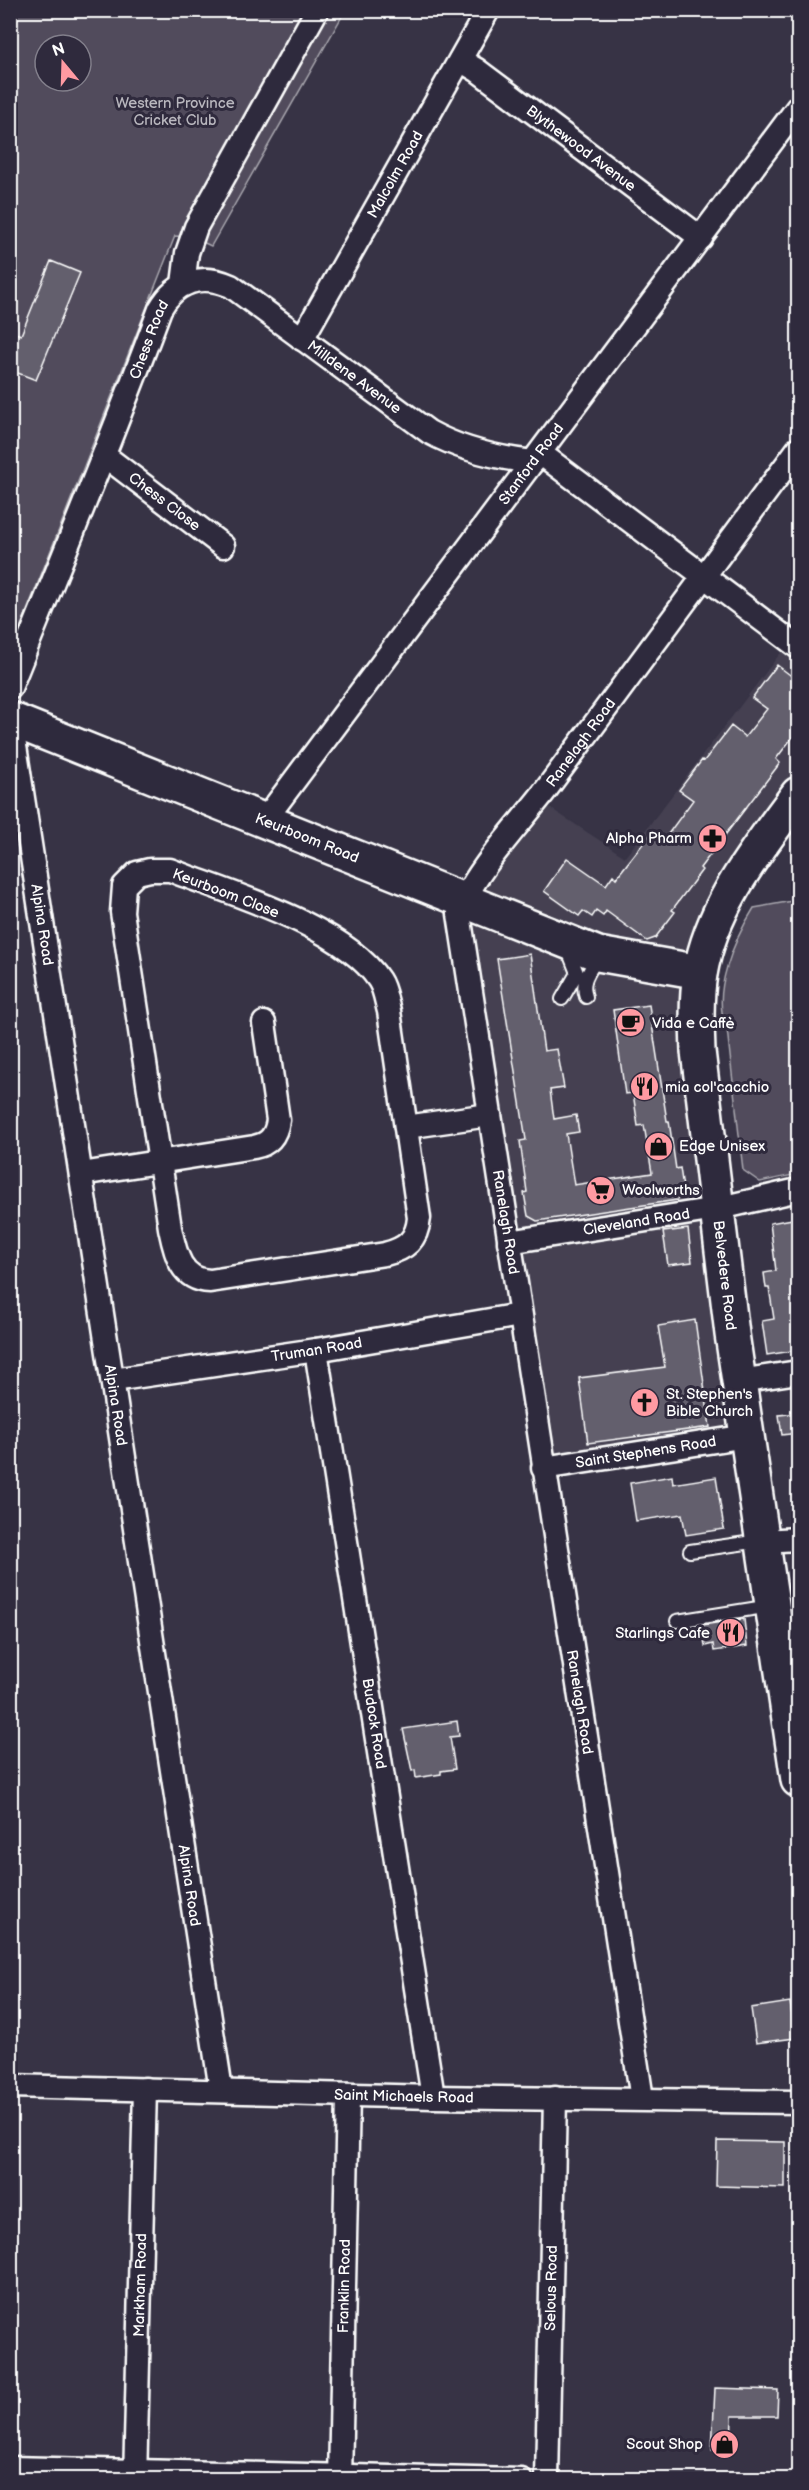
<svg xmlns="http://www.w3.org/2000/svg" width="809" height="2490" viewBox="0 0 809 2490" font-family="'Balsamiq Sans',sans-serif">
	<rect width="100%" height="100%" fill="#373345"/>
	<filter id="ink" filterUnits="userSpaceOnUse"><feTurbulence type="fractalNoise" baseFrequency=".0167" numOctaves="2"/><feDisplacementMap in="SourceGraphic" scale="12" xChannelSelector="R" yChannelSelector="G"/><feConvolveMatrix kernelMatrix="1 2 1 2 8 2 1 2 1" color-interpolation-filters="sRGB"/></filter>
	<g filter="url(#ink)">
		<path fill="#444051" d="M798 630V794L705 955 747 1436 543 1468 461 907 538 800 625 857Z"/>
		<path fill="#514c5c" stroke="#a8a6ae" stroke-width="1.5" fill-rule="evenodd" d="M10 11H345L211 246 192 237 175 236 11 651ZM45 45H81V81H45Z
			M798 900V1174L760 1182 743 1170 727 1029C710 994 735 938 754 908Z"/>
		<path fill="#635f6d" stroke="#fff" stroke-width="1.5" d="M51 261 80 273 36 380 10 370V331L21 335Z
			M777 665 798 681V730L776 759 780 763 700 868 702 870 672 910 675 912 655 938 647 941 606 911 603 916 596 911 592 917 583 911 579 916 544 891 567 858 606 885 613 875 616 878 652 832 663 841 693 800 679 790 702 760 704 761 731 726 745 737 767 709 752 698Z
			M530 954 544 1051 557 1049 564 1088 550 1090 554 1119 576 1115 579 1132 566 1134 574 1185 652 1173 644 1125 638 1126 633 1093 625 1094 613 1010 649 1005 667 1121H669L676 1169 680 1168 683 1188 677 1200 537 1221 528 1216 524 1193 527 1192 520 1141 526 1140 497 959Z
			M798 1218V1350L767 1355 762 1321 774 1319 769 1288H766L764 1273 776 1271 770 1223Z
			M688 1229 692 1262 668 1265 663 1232Z
			M695 1320 710 1427 588 1443 579 1378 665 1367 658 1326Z
			M798 1413V1433L782 1435 779 1415Z
			M672 1476 673 1484 716 1477 724 1529 686 1535 682 1514 636 1521 630 1483Z
			M744 1619 747 1646 714 1651 713 1644 705 1646 702 1625Z
			M457 1721 459 1736 450 1737 455 1769 441 1771V1774L416 1778 415 1770 412 1771 403 1729Z
			M790 2002 795 2038 756 2043 751 2008Z
			M717 2141 785 2142V2188L716 2186Z
			M715 2388 778 2390 777 2416H732L731 2451 712 2450Z"/>
		<g fill="none" stroke-linecap="round" stroke-linejoin="round">
			<defs>
				<path id="service" d="M586 997C580 979 591 971 598 956
					M562 999 577 973 568 950
					M690 1551 760 1541
					M677 1621 771 1606"/>
				<g id="minor">
					<path id="s1" d="M460 60 477 70 701 238"/>
					<path d="M183 284 187 253 196 227 317 10"/>
					<path id="s2" d="M302 339 488 10"/>
					<path d="M540 453 798 647"/>
					<path id="s3" d="M105 456 223 546"/>
					<path id="s4" d="M10 688C61 561 113 436 160 309 176 281 202 273 231 286L429 432C460 449 498 458 533 462"/>
					<path id="s5" d="M11 720 221 2090"/>
					<path id="s6" d="M264 821 798 107"/>
					<path d="M150 870H170C229 893 344 926 379 980 385 989 386 1001 389 1011L419 1218C417 1240 406 1249 385 1254L210 1281C180 1280 175 1252 170 1228L122 912 124 886 137 873Z"/>
					<path d="M406 1127 489 1115"/>
					<path d="M81 1174 254 1147C270 1144 276 1135 278 1120L264 1023"/>
					<path id="s7" d="M509 1242 716 1209 798 1190"/>
					<path id="s8" d="M316 1350 433 2097"/>
					<path id="s9" d="M113 1380 316 1350 520 1315"/>
					<path d="M739 1381 798 1372"/>
					<path id="s10" d="M543 1468 747 1436"/>
					<path d="M762 1541 798 1539"/>
					<path id="s11" d="M10 2086 433 2097 798 2102"/>
					<path id="s12" d="M642 2099 459 914C471 874 522 822 548 787 631 674 715 562 798 449"/>
					<path d="M10 2468 521 2480"/>
					<path id="s13" d="M135 2480 145 2089"/>
					<path id="s14" d="M340 2480 348 2095"/>
					<path id="s15" d="M547 2480 555 2098"/>
				</g>
				<g id="secondary">
					<path id="s16" d="M10 719 598 954 700 972"/>
					<path id="s17" d="M798 794C758 849 712 904 700 974 696 999 697 1025 698 1051L732 1334 798 1780"/>
				</g>
			</defs>
			<use href="#service" stroke="#fff" stroke-width="16"/>
			<use href="#minor" stroke="#fff" stroke-width="27"/>
			<use href="#secondary" stroke="#fff" stroke-width="38"/>
			<use href="#service" stroke="#2f2a3d" stroke-width="12"/>
			<use href="#minor" stroke="#2f2a3d" stroke-width="22"/>
			<use href="#secondary" stroke="#2f2a3d" stroke-width="33"/>
		</g>
	</g>
	<defs>
		<symbol id="pharmacy-disc" viewBox="-11 -11 22 22"><circle r="9.5" fill="#ff9aa2" stroke="#2f2a3d"/><path d="M-2-6h4v4h4v4h-4v4h-4v-4h-4v-4h4Z" fill="#111"/></symbol>
		<symbol id="cafe-disc" viewBox="-11 -11 22 22"><circle r="9.5" fill="#ff9aa2" stroke="#2f2a3d"/><path d="M-5.5-4.5H6V0H3Q3 3.5 0 3.5H-2.5Q-5.5 3.5-5.5 0ZM3-3.2v2h1.7v-2ZM-6 4.5H4V6H-6Z" fill="#111"/></symbol>
		<symbol id="restaurant-disc" viewBox="-11 -11 22 22"><circle r="9.5" fill="#ff9aa2" stroke="#2f2a3d"/><path d="M-5-6h1v4h1v-4h1v4h1v-4h1v5L-1.5 .5V6h-2V.5L-5-1ZM5-6V6H3V1.5H1.5Q1.5-4 5-6Z" fill="#111"/></symbol>
		<symbol id="shop-disc" viewBox="-11 -11 22 22"><circle r="9.5" fill="#ff9aa2" stroke="#2f2a3d"/><path d="M-5-2.5h2.3a2.7 3.5 0 0 1 5.4 0H5L5.5 6h-11ZM-1.5-2.5h3a1.5 2.3 0 0 0-3 0Z" fill="#111"/></symbol>
		<symbol id="supermarket-disc" viewBox="-11 -11 22 22"><circle r="9.5" fill="#ff9aa2" stroke="#2f2a3d"/><path d="M-6-5.5h2.5l.6 2H6L4.5 2H-2.5L-4.4-4H-6ZM-1.5 3.2a1.3 1.3 0 1 0 .1 0ZM3 3.2a1.3 1.3 0 1 0 .1 0Z" fill="#111"/></symbol>
		<symbol id="church-disc" viewBox="-11 -11 22 22"><circle r="9.5" fill="#ff9aa2" stroke="#2f2a3d"/><path d="M-1.2-6h2.4v3.5h3.3v2.4h-3.3V6h-2.4V-.1h-3.3v-2.4h3.3Z" fill="#111"/></symbol>
	</defs>
	<g fill-rule="evenodd">
		<use href="#pharmacy-disc" x="696" y="822" width="33" height="33"/>
		<use href="#cafe-disc" x="614" y="1006" width="33" height="33"/>
		<use href="#restaurant-disc" x="628" y="1070" width="33" height="33"/>
		<use href="#shop-disc" x="642" y="1130" width="33" height="33"/>
		<use href="#supermarket-disc" x="584" y="1174" width="33" height="33"/>
		<use href="#church-disc" x="628" y="1386" width="33" height="33"/>
		<use href="#restaurant-disc" x="714" y="1616" width="33" height="33"/>
		<use href="#shop-disc" x="708" y="2428" width="33" height="33"/>
	</g>
	<g text-anchor="middle" stroke-width="6" stroke-linejoin="round" paint-order="stroke">
		<g font-size="15" fill="#b9b7be" stroke="#2f2a3d">
			<text x="175" y="108">Western Province<tspan x="175" dy="17">Cricket Club</tspan></text>
		</g>
		<g font-size="15" fill="#fff" stroke="#2f2a3d">
			<text dy="5" stroke="none"><textPath href="#s1" startOffset="150">Blythewood Avenue</textPath></text>
			<text dy="5" stroke="none"><textPath href="#s2" startOffset="189">Malcolm Road</textPath></text>
			<text dy="5" stroke="none"><textPath href="#s4" startOffset="375">Chess Road</textPath></text>
			<text dy="5" stroke="none"><textPath href="#s4" startOffset="644">Milldene Avenue</textPath></text>
			<text dy="5" stroke="none"><textPath href="#s6" startOffset="446">Stanford Road</textPath></text>
			<text dy="5" stroke="none"><textPath href="#s3" startOffset="75">Chess Close</textPath></text>
			<text dy="5" stroke="none"><textPath href="#s12" startOffset="1410">Ranelagh Road</textPath></text>
			<text dy="5" stroke="none"><textPath href="#s16" startOffset="320">Keurboom Road</textPath></text>
			<text transform="translate(226 893) rotate(21)" y="5">Keurboom Close</text>
			<text dy="5" stroke="none"><textPath href="#s5" startOffset="207">Alpina Road</textPath></text>
			<text transform="translate(506 1222) rotate(81)" y="5">Ranelagh Road</text>
			<text dy="5" stroke="none"><textPath href="#s7" startOffset="129">Cleveland Road</textPath></text>
			<text dy="5" stroke="none"><textPath href="#s17" startOffset="510">Belvedere Road</textPath></text>
			<text dy="5" stroke="none"><textPath href="#s9" startOffset="206">Truman Road</textPath></text>
			<text dy="5" stroke="none"><textPath href="#s5" startOffset="693">Alpina Road</textPath></text>
			<text dy="5" stroke="none"><textPath href="#s10" startOffset="104">Saint Stephens Road</textPath></text>
			<text transform="translate(580 1702) rotate(81)" y="5">Ranelagh Road</text>
			<text dy="5" stroke="none"><textPath href="#s8" startOffset="378">Budock Road</textPath></text>
			<text dy="5" stroke="none"><textPath href="#s5" startOffset="1179">Alpina Road</textPath></text>
			<text dy="5" stroke="none"><textPath href="#s11" startOffset="394">Saint Michaels Road</textPath></text>
			<text dy="5" stroke="none"><textPath href="#s13" startOffset="195">Markham Road</textPath></text>
			<text dy="5" stroke="none"><textPath href="#s14" startOffset="194">Franklin Road</textPath></text>
			<text dy="5" stroke="none"><textPath href="#s15" startOffset="192">Selous Road</textPath></text>
		</g>
		<g font-size="15" fill="#fff" stroke="#2f2a3d" text-anchor="start">
			<text x="692" y="843" text-anchor="end">Alpha Pharm</text>
			<text x="652" y="1028">Vida e Caffè</text>
			<text x="665" y="1092">mia col'cacchio</text>
			<text x="679" y="1151">Edge Unisex</text>
			<text x="622" y="1195">Woolworths</text>
			<text x="666" y="1399">St. Stephen's<tspan x="666" dy="17">Bible Church</tspan></text>
			<text x="710" y="1638" text-anchor="end">Starlings Cafe</text>
			<text x="703" y="2449" text-anchor="end">Scout Shop</text>
		</g>
	</g>
	<rect width="809" height="2490" fill="none" stroke="#2f2a3d" stroke-width="36"/>
	<rect x="18" y="18" width="773" height="2454" fill="none" stroke="#fff" stroke-width="2" filter="url(#ink)"/>
	<g transform="translate(63 63) rotate(341)"><circle r="28" fill="#2f2a3d" stroke="#827f8b" stroke-width="1.5"/>
	<path d="M0-4.5L10 22L0 15L-10 22Z" fill="#ff9aa2"/>
	<text y="-9" font-size="16" font-weight="bold" text-anchor="middle" fill="#ffffff">N</text>
	</g>
</svg>
